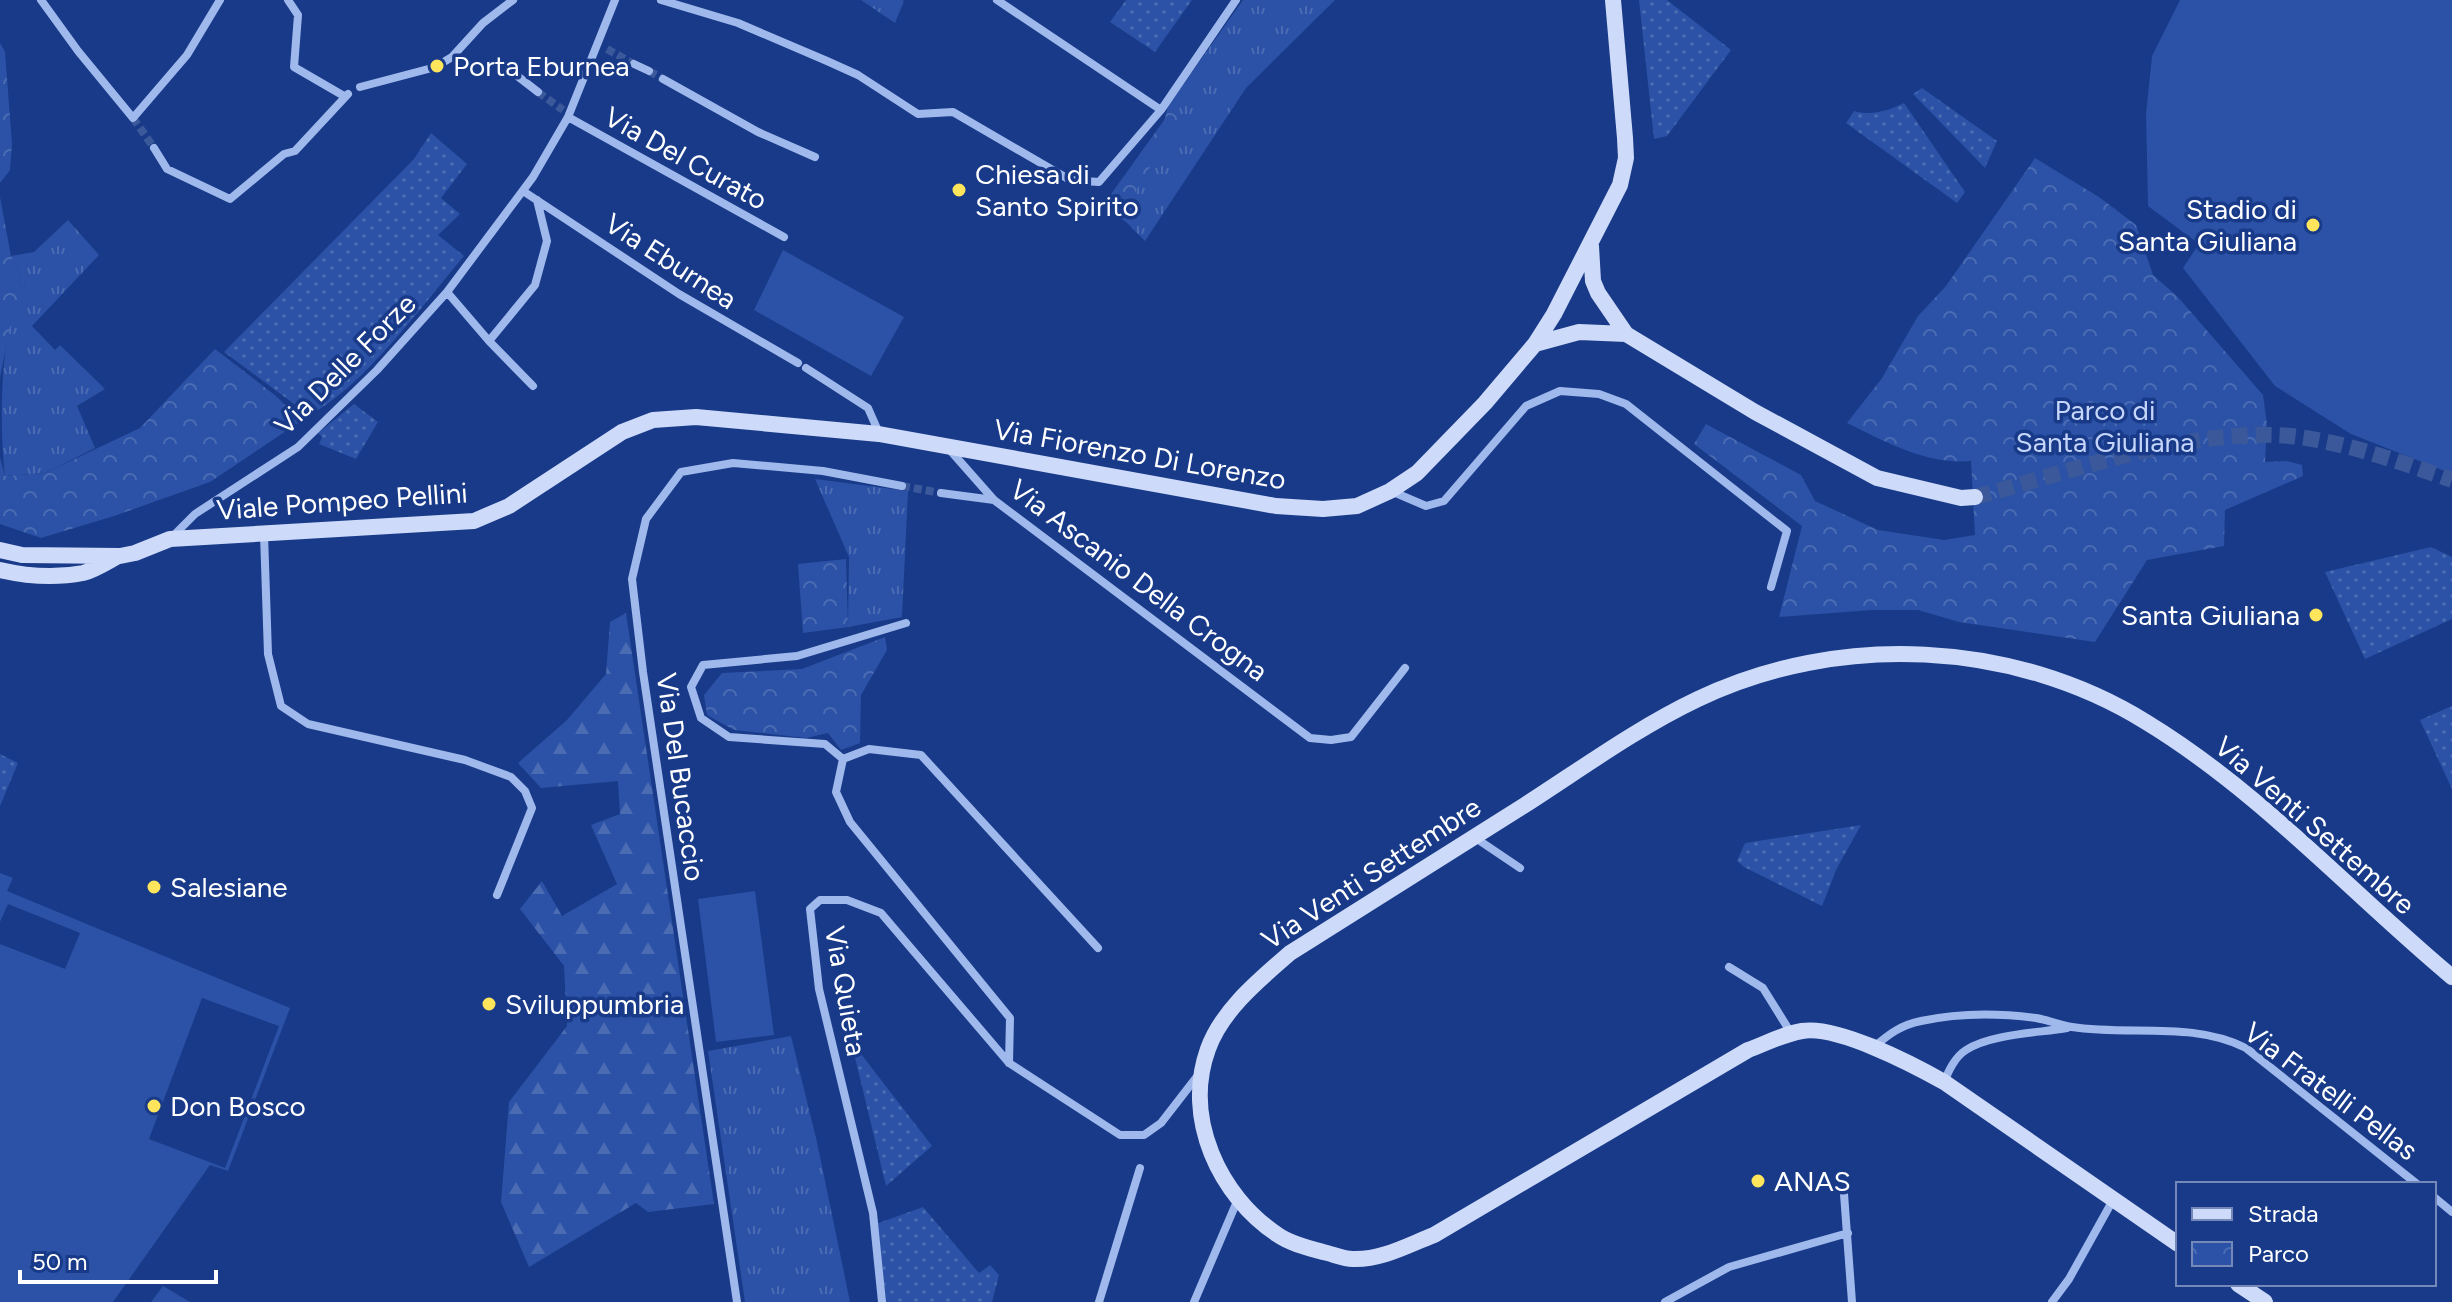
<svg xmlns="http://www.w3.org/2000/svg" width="2452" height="1302" viewBox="0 0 2452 1302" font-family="Figtree,sans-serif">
	<defs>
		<pattern id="grass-tufts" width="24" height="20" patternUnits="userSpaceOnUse" patternTransform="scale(2)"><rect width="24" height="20" fill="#2b52a6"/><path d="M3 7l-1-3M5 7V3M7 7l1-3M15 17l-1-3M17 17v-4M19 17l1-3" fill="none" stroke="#4b6cb3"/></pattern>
		<pattern id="forest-firs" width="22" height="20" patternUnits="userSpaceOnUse" patternTransform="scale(2)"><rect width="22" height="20" fill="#2b52a6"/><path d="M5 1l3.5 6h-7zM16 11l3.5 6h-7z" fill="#4b6cb3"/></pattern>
		<pattern id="park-crowns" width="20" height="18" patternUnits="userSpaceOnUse" patternTransform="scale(2)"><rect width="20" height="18" fill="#2b52a6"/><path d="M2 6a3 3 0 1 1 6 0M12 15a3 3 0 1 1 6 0" fill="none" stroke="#4b6cb3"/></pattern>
		<pattern id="garden-dots" width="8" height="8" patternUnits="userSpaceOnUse" patternTransform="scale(2)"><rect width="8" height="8" fill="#2b52a6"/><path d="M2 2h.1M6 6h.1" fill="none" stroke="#4b6cb3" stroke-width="1.8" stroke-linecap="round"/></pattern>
	</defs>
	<rect width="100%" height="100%" fill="#183a88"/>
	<path fill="url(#grass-tufts)" d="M861 0H902L904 1 895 23Z
		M1243 0H1335L1246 88 1145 241 1126 222 1102 207 1165 119 1168 106Z
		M68 220 99 255 32 326 55 350 60 345 105 389 77 406 95 448 45 473 5 476C0 433 0 363 11 321 15 309 21 297 26 286L11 256 34 252Z
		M815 479 908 491 902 617 848 627 849 557Z
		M791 1036 817 1142 850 1302H745L708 1051Z"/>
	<path fill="url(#forest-firs)" d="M626 613 714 1204 648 1212 636 1203 529 1267 501 1202 509 1102 567 1026 564 966 520 909 542 881 562 916 617 884 591 825 620 814 618 781 541 788 518 763 567 720 606 674 610 622Z"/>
	<path fill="url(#park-crowns)" d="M0 43 5 52 12 144 10 170 0 183Z
		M1168 106 1181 115 1120 218 1102 207 1165 119Z
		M2035 158 2099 197 2136 225 2153 275 2177 296 2263 395 2267 425 2265 462 2287 461 2302 465 2303 476 2225 510 2224 546 2147 560 2095 642 1959 622 1918 610H1872L1779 617 1802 526 1694 444 1706 424 1801 475 1815 501 1878 530 1944 540 1975 535 1971 461C1927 465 1886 442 1847 423L1882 378 1918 316 1946 286Z
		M0 197 11 256 26 286 11 322 0 378Z
		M215 349 276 396 301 421 210 482 114 516 41 538 0 524V457L5 476 45 473 140 428Z
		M846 559 848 627 803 633 798 564Z
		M885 637 887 650 861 695 860 743 841 750 828 733 806 738 734 730 707 715 704 695 722 673 802 669Z"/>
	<path fill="url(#garden-dots)" d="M1126 0H1192L1155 52 1110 22Z
		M1639 0H1667L1731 50 1667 136 1654 139Z
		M1922 88 1997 141 1985 168 1913 94Z
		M1904 103 1965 192 1957 203 1846 123 1854 111C1871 116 1888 111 1904 103Z
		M431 133 467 164 441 198 460 214 438 235 464 256C424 303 363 388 309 415L224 352 414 159Z
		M354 404 378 422 356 459 319 444 322 437 318 433Z
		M2431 547 2452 557V619L2365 659 2325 572Z
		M2452 706V789L2420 720Z
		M0 754 18 763 0 806Z
		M1861 825 1837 868 1822 906 1744 867 1737 861 1745 843Z
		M851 1041 932 1146 886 1186Z
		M923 1207 979 1273 990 1265 999 1275 992 1302H882L873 1225Z"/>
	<path fill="#2b52a6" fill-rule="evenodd" d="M2180 0H2452V474L2351 434 2275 386 2183 268 2199 244 2148 206 2146 114 2152 56Z
		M783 250 904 317 871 376 754 310Z
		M0 873 13 878 7 891 290 1008 228 1171 210 1165 113 1302H0V944L65 969 80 933 8 904 0 922ZM202 998 279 1026 225 1168 149 1139Z
		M755 891 774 1035 716 1042 698 899Z
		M163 1286 190 1302H151Z"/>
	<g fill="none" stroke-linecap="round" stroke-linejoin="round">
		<path stroke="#3b589a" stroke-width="8" stroke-dasharray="8 4" stroke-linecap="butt" d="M607 49 634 64
			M649 71 663 79
			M538 92 563 110
			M133 118 154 148
			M902 486 941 493"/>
		<path stroke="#3b589a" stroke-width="16" stroke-dasharray="16 8" stroke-linecap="butt" d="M1975 497C2070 472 2202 424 2299 437 2351 444 2403 463 2452 480"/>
		<path stroke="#a0b9ed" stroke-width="8" d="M41 0 78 51 133 118 187 55 220 0
			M288 0 298 15 294 67 344 96
			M661 0 738 23 827 61 858 75 918 114 953 112 1070 180 1099 182 1161 110 1236 0
			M997 0 1161 110
			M442 63 452 57 483 23 513 0
			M634 64 649 71
			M516 75 538 92
			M663 79 758 132 815 157
			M360 87 432 68
			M568 117 784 237
			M154 148 167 169 230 199 284 154 295 151 348 94
			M523 191 679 294 798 363
			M447 292 489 341 533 386
			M489 341 535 285 547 241 537 200
			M806 368 868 408 879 433
			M949 449 994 500 1310 738 1331 740 1351 737 1405 668
			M1391 491 1426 506 1444 501 1526 406 1560 391 1599 394 1626 404 1787 531 1771 587
			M941 493 994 500
			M264 534 268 654 281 706 308 724 465 760 511 777 525 791 532 808 497 895
			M171 538 195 514 298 447 377 370 447 292 533 177 568 117 615 0
			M843 759 825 744 729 737 701 718 691 687 703 665 797 656 906 623
			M843 759 836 792 850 822 1010 1018 1009 1063
			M843 759 869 749 921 755 1098 948
			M1474 837 1520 868
			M1729 967 1763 988 1791 1033
			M1874 1047C1889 1034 1901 1025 1921 1021 1958 1013 1999 1013 2036 1018 2048 1020 2060 1025 2072 1027 2129 1036 2193 1021 2246 1048L2417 1184
			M1944 1082C1949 1070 1955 1057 1966 1050 1991 1034 2038 1033 2067 1028
			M1844 1194 1852 1302
			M2434 1197 2452 1212
			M737 1302 643 672 632 579 646 519 681 472 733 463 823 471 902 486
			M882 1302 873 1213 819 989 810 909 820 900H847L881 913 1009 1063 1120 1135H1144L1161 1123 1199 1074
			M1099 1302 1140 1168
			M1194 1302 1238 1199
			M1665 1302 1729 1267 1848 1233
			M2052 1302 2069 1279 2113 1200"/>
		<path stroke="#cddaf9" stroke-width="16" d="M1591 246 1593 281 1598 293 1626 334 1755 412 1877 478 1961 498 1975 497
			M1535 344 1579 332 1626 334
			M0 550 22 555 120 556 135 553 170 539 474 521 509 506 622 432 653 420 696 417 879 434 1276 506 1323 509 1357 506 1390 491 1417 473 1485 403 1535 344 1554 314 1620 185 1626 158 1625 138 1613 0
			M0 570C26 576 57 578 83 573 95 570 107 562 118 556
			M2178 1244 1944 1082C1912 1064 1837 1025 1802 1031 1783 1034 1765 1044 1748 1050L1434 1235C1408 1245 1382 1260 1353 1259 1343 1259 1333 1254 1323 1252 1309 1248 1291 1244 1278 1235 1219 1196 1183 1118 1208 1049 1222 1010 1259 980 1290 953 1368 904 1447 854 1525 805 1581 769 1637 728 1698 699 1838 632 2014 640 2146 722 2261 792 2350 892 2452 977
			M2238 1284 2265 1302"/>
	</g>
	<g fill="#ffe55c" stroke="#183a88" stroke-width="3">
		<circle cx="437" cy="66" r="8"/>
		<circle cx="959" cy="190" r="8"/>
		<circle cx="2313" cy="225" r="8"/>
		<circle cx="2316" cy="615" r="8"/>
		<circle cx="154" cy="887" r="8"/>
		<circle cx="489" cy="1004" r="8"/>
		<circle cx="154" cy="1106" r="8"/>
		<circle cx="1758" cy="1181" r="8"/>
	</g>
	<g text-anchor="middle" stroke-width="7" stroke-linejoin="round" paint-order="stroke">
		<g font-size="28" fill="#fff" stroke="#183a88" text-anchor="start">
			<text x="453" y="76">Porta Eburnea</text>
			<text x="975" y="184">Chiesa di<tspan x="975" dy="32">Santo Spirito</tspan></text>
			<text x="2297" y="219" text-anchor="end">Stadio di<tspan x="2297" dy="32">Santa Giuliana</tspan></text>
			<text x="2300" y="625" text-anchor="end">Santa Giuliana</text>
			<text x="170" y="897">Salesiane</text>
			<text x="505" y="1014">Sviluppumbria</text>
			<text x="170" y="1116">Don Bosco</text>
			<text x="1774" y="1191">ANAS</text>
		</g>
		<g font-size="28" fill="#fff" stroke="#183a88">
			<text transform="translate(686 158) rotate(29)" y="10">Via Del Curato</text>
			<text transform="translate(671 261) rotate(33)" y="10">Via Eburnea</text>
			<text transform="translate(345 364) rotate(-45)" y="10">Via Delle Forze</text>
			<text transform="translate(1140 454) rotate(10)" y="10">Via Fiorenzo Di Lorenzo</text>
			<text transform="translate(342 501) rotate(-4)" y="10">Viale Pompeo Pellini</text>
			<text transform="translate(1139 580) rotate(37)" y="10">Via Ascanio Della Crogna</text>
			<text transform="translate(681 777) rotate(82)" y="10">Via Del Bucaccio</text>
			<text transform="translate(2315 825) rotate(41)" y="10">Via Venti Settembre</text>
			<text transform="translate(1371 873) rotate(-33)" y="10">Via Venti Settembre</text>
			<text transform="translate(846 991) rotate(80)" y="10">Via Quieta</text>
			<text transform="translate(2331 1091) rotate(37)" y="10">Via Fratelli Pellas</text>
		</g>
		<g font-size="28" fill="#c5d6fa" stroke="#183a88">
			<text x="2105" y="420">Parco di<tspan x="2105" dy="32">Santa Giuliana</tspan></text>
		</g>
	</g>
	<rect x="2176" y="1182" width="260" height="104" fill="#183a88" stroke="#7489b8" stroke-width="2"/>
	<rect x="2192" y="1208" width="40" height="12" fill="#cddaf9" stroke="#7489b8" stroke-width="2"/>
	<text x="2248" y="1222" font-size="24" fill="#ffffff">Strada</text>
	<rect x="2192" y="1242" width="40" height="24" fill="url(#park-crowns)" stroke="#7489b8" stroke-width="2"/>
	<text x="2248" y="1262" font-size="24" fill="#ffffff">Parco</text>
	<path d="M20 1270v12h196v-12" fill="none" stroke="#ffffff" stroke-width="4"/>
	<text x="32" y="1270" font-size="24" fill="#ffffff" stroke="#183a88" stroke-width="6" paint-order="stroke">50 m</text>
</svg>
